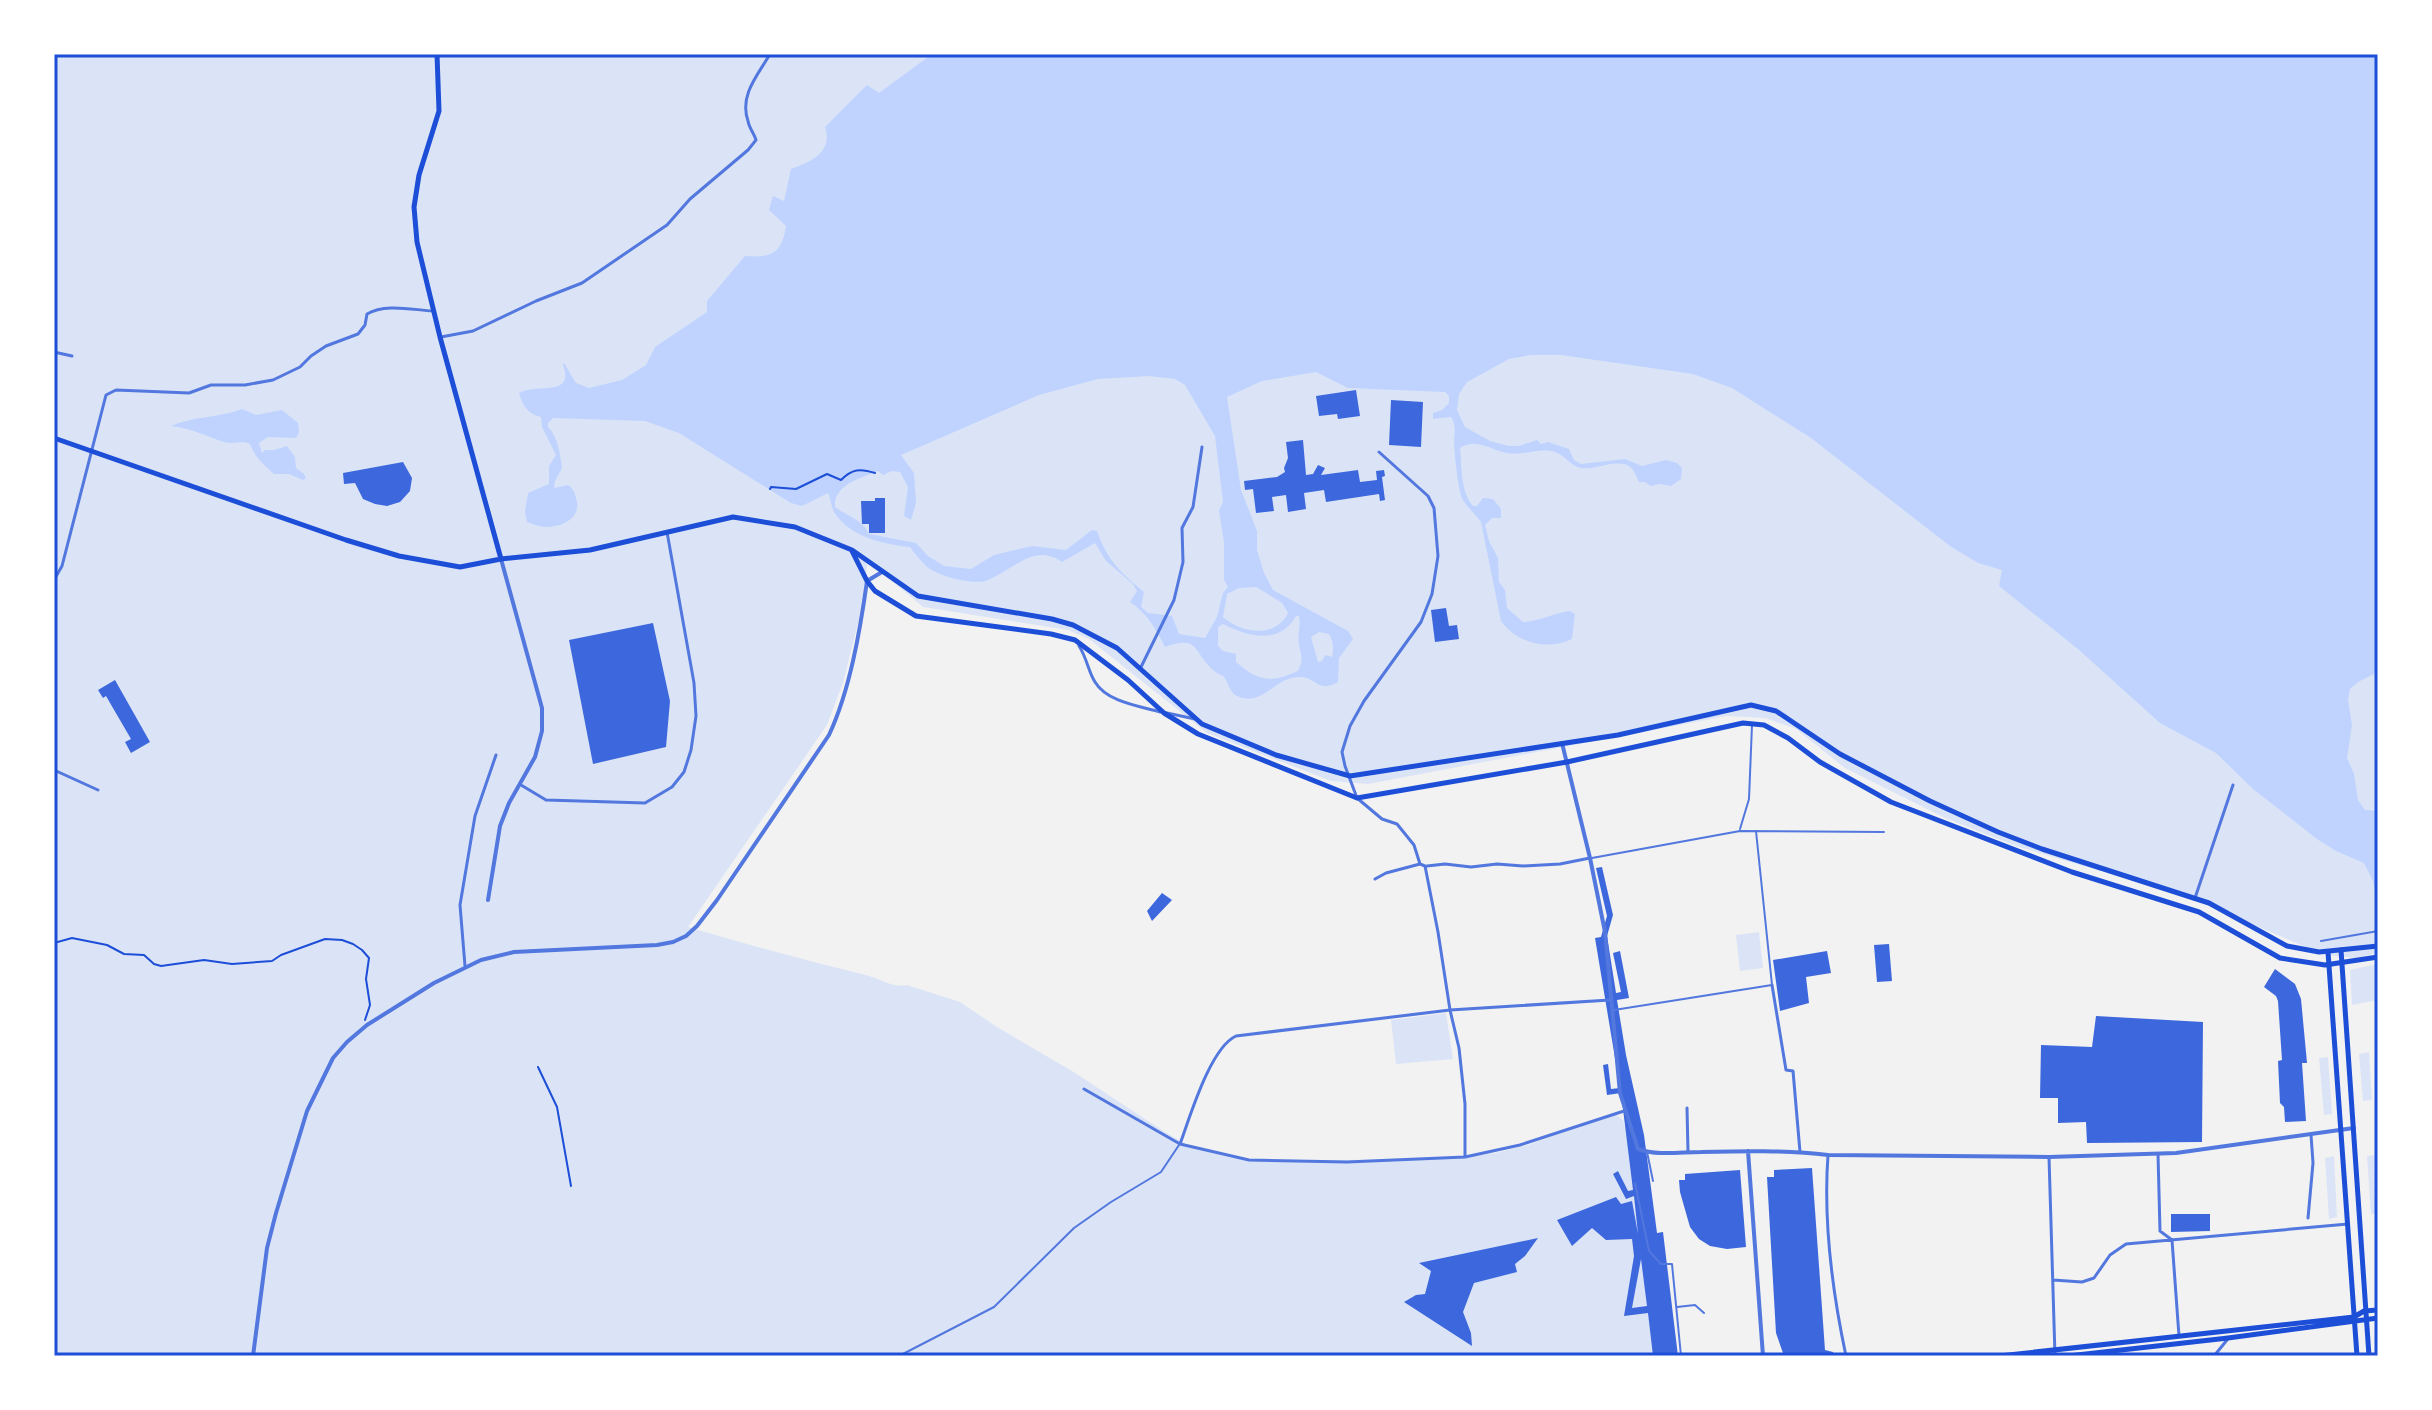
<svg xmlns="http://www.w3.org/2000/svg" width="2432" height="1410" viewBox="0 0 2432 1410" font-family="Lato,sans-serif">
	<rect width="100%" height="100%" fill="#f2f2f2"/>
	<path fill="#dbe4f7" d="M54 54H2378V953L2356 958 2324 955 2191 898 2016 846 1945 818 1845 768 1796 729 1765 718 1727 716 1368 784 1331 781 1207 733 1089 639 1068 630 923 607 868 561 858 623 843 683 827 725 688 927C747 944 806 961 866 975 880 979 893 988 907 985L960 1002 997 1027 1072 1071 1165 1132 1193 1148 1232 1158 1284 1162 1453 1157 1495 1153 1528 1145 1614 1113 1623 1120 1651 1225 1670 1356H54Z
		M1759 932 1763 968 1740 971 1736 935Z
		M2377 964 2378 1000 2352 1005 2350 970Z
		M1446 1013 1453 1059 1396 1064 1391 1020Z
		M2369 1052 2372 1100 2363 1101 2359 1054Z
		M2328 1057 2332 1114 2324 1115 2319 1058Z
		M2375 1155 2378 1214H2371L2367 1156Z
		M2334 1156 2337 1217 2329 1219 2325 1158Z"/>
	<path fill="#bfd3fe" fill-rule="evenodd" d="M932 54H2378V672L2358 682 2350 689 2348 700 2352 725 2347 758 2354 774 2358 800 2365 810 2378 811V906L2373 881 2364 863 2336 851 2317 839 2253 789 2216 753 2160 723 2078 649 1999 586 2002 570 1978 563 1950 546 1811 438 1732 388 1693 374 1561 355H1531L1509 359 1467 382 1459 394 1457 410 1465 427 1490 441 1509 446H1519L1537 440 1541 444 1548 442 1569 449 1574 460 1581 464 1625 459 1642 466 1666 460 1677 463 1682 468 1681 479 1671 486 1659 484 1651 486 1645 482H1639C1635 474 1633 466 1624 464 1609 461 1595 470 1581 468 1570 466 1565 455 1555 452 1539 447 1524 456 1507 453 1490 450 1477 437 1460 448 1462 466 1460 491 1473 506H1477L1483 498 1493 499 1501 509V518H1492L1485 525 1489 541 1498 558 1499 582 1505 590 1507 608 1523 622C1540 621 1554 613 1570 611L1575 614 1572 639C1547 651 1517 643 1501 621L1481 522C1475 513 1464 505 1461 496 1457 479 1455 459 1454 443 1454 432 1457 427 1451 417L1433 419V413L1442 410 1449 403V396L1445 392 1348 388 1316 372 1262 381 1227 397 1241 490 1257 531V550L1264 573 1273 590 1348 631 1353 639 1339 658 1338 682C1316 694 1317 676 1299 677 1274 677 1262 708 1237 696 1228 691 1229 682 1223 676 1220 674 1216 673 1213 670 1192 651 1200 635 1165 647 1156 629 1147 613 1130 602L1137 591 1133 584 1106 561 1095 543 1062 562C1035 542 1013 570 988 580 974 586 938 576 927 567 921 561 915 554 910 547 882 544 850 537 834 512 831 506 831 499 828 493L802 506 791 503 679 433 645 421 553 418 548 423V427C558 436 560 455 562 468L555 481 554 488 568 485C575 490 575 494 577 502 580 519 561 527 546 527 540 527 533 524 527 522L525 512 528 493 549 484V466L556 455 542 427 541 417C527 414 522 404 519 393 536 383 575 398 563 365L564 363 576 383 589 388 622 380 646 365 655 347 707 312V301L745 256C772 258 782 253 786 226L769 210 773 196 784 201 791 169C812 161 833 152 825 127L867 85 879 93ZM1149 376 1175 379 1185 385 1215 436 1223 502 1219 511 1224 542V580L1228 587 1223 593 1217 617 1205 638 1179 634 1172 616 1148 613 1141 607 1144 592C1121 573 1107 560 1097 531L1092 530 1066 550 1032 546 994 555 971 569 944 566 928 556 916 543 869 534C863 520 847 516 835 507 833 485 861 478 878 471L883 475 892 471 900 472 908 487 904 516 911 520 916 503 914 473 901 455 1039 395 1098 379ZM1256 587 1282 603 1288 613C1276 638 1242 634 1223 617L1227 594 1239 588ZM1296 616H1299C1301 626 1297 635 1299 644 1301 657 1304 658 1298 671 1271 683 1259 682 1236 662V654L1223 651 1218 646V627L1223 624C1248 637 1280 645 1296 616ZM1319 632 1329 634C1333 639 1334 651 1332 657L1325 655 1322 661 1318 662 1311 637Z
		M242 409 256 415 282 410 298 423 299 432 296 438 268 437 259 443 262 453 265 450H274L287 446 295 457 296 468 304 474 306 478 303 480 289 474H274C264 465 255 458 250 444 241 440 233 445 224 442 206 436 190 428 171 426 193 416 219 418 242 409Z"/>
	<path fill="#3d67dc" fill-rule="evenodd" d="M1356 390 1360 416 1338 419 1337 414 1319 416 1316 396Z
		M1391 400 1423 402 1421 447 1389 445Z
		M1303 440 1306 475 1313 474 1318 465 1325 468 1321 475 1358 470 1360 482 1377 480 1376 471 1384 470 1385 476 1382 477 1385 500 1380 501 1379 494 1326 502 1324 490 1304 493 1306 509 1288 512 1286 495 1272 497 1274 511 1256 513 1253 489 1245 490 1244 481 1277 477 1285 472 1284 468 1288 458 1286 442Z
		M403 462 412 478 410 491 400 502 387 506 375 504 363 499 355 483 344 484 343 473Z
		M875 498H885V533H869V524H862L861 501H875Z
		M1446 608 1449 626 1457 625 1459 639 1435 642 1431 610Z
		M653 623 670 701 666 747 593 764 569 640Z
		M115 680 150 742 131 753 125 742 131 739 106 696 103 698 98 690Z
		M1602 867 1613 915 1607 936 1616 993 1621 992 1613 953 1620 951 1629 998 1617 1000 1626 1055 1644 1135 1657 1233 1663 1232 1678 1356H1653L1648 1313 1624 1316 1634 1256 1632 1239 1606 1240 1592 1228 1572 1246 1557 1220 1616 1197 1621 1204 1632 1201 1638 1234 1634 1196 1626 1199 1613 1174 1618 1171 1628 1191 1633 1190 1621 1093 1607 1095 1603 1065 1608 1064 1611 1089 1620 1088 1595 938 1601 937 1607 916 1596 868ZM1641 1259 1647 1306 1632 1308Z
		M1162 893 1172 900 1152 921 1147 911Z
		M1889 944 1892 981 1877 982 1874 945Z
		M1827 951 1831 973 1806 977 1809 1003 1780 1011 1773 960Z
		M2275 969 2295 984 2301 999 2307 1063H2302L2306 1121 2285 1122 2284 1107 2280 1103 2278 1061 2282 1060 2278 1001 2276 996 2264 987Z
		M2096 1016 2203 1022 2202 1142 2087 1143 2086 1122 2058 1123V1098H2040L2041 1045 2092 1047Z
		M1812 1168 1825 1350 1833 1352 1834 1356H1784L1776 1333 1767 1177H1774V1170Z
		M1740 1170 1746 1247 1727 1249 1710 1246 1699 1239 1690 1227 1680 1192 1679 1180H1685V1174Z
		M2171 1214H2210V1231L2171 1232Z
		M1538 1238 1525 1256 1515 1264 1517 1272 1474 1283 1463 1312 1471 1333 1472 1346 1404 1302 1416 1295 1425 1294 1431 1271 1419 1263Z"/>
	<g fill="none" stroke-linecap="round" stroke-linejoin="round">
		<path stroke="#1d4ed8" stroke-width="2" d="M770 489 771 487 796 489 827 474 841 480C852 469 860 468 875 473
			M54 943 72 938 107 945 124 954 144 955 154 964 161 966 204 960 232 964 272 961 281 955 325 939 342 940 353 944 362 950 369 958 366 979 370 1005 365 1020
			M538 1067 557 1107 571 1186"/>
		<path stroke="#5277de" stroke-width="2" d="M1740 829 1749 799 1752 725
			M1592 858 1740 831 1884 832
			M1614 1010 1772 985 1756 831
			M1647 1152 1653 1181
			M899 1356 994 1307 1074 1228 1111 1202 1161 1172 1179 1145"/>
		<path stroke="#5277de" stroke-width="2" d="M2321 941 2378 931
			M1635 1183 1649 1251 1661 1264H1672L1681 1356
			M1677 1307 1695 1305 1704 1313"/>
		<path stroke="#5277de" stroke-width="3" d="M441 337 473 331 536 301 582 283 667 225 690 199 748 150 756 140C754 133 749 128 748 121 739 95 758 75 770 54
			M54 352 72 356
			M1379 452 1428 496 1434 508 1438 556 1432 594 1421 622 1364 701 1350 726 1342 752 1345 766 1357 798 1382 819 1397 824 1414 845 1420 864 1425 866 1438 932 1450 1010 1459 1048 1465 1104V1157
			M54 580 62 566 106 395 116 390 189 393 211 385H245L273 380 300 367 311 356 326 346 358 334 365 325 367 314C385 303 413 310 433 311
			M1079 646C1087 658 1088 671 1095 682 1107 702 1139 706 1160 712
			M1141 667 1174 600 1183 562 1182 528 1193 507 1202 447
			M1167 713 1195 719
			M54 770 98 790
			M521 785 546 800 645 803 672 787 684 772 691 750 696 716 694 683 667 532
			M1427 866 1445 864 1471 867 1497 864 1523 866 1560 864 1590 858
			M1375 879 1386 873 1420 864
			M2195 898 2233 785
			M465 966 460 905 475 816 496 755
			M1772 985 1786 1070 1793 1071 1800 1152
			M1084 1089 1180 1144 1249 1160 1347 1162 1465 1157 1520 1145 1624 1111
			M1687 1108 1688 1152
			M1180 1144C1190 1117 1210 1048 1236 1036L1450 1010 1610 1000
			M2158 1154 2160 1231 2172 1240 2179 1336
			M1828 1155C1823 1223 1832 1290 1846 1356
			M2049 1157 2055 1356
			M2308 1218 2313 1163 2311 1135
			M2053 1280 2082 1282 2094 1278 2110 1255 2126 1244 2348 1224
			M2214 1356 2227 1340"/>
		<path stroke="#5277de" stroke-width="4" d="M1562 743 1590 858 1605 932 1620 1093 1638 1149C1658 1156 1680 1152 1701 1152 1743 1151 1786 1150 1828 1155L2049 1157 2176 1153 2354 1128
			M488 900 500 826 509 803 535 757 542 731V708L501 559
			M1748 1151 1763 1356
			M253 1356 267 1248 276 1213 307 1111 333 1058 347 1042 367 1025 434 983 481 960 514 952 657 945 673 942 686 936 697 926 717 900 829 735C850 690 860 631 867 581L882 572"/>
		<path stroke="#1d4ed8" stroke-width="5" d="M2341 950 2369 1356
			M2328 952 2357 1356
			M1999 1356 2354 1317 2364 1311 2378 1310
			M2068 1356 2228 1338 2378 1318"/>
		<path stroke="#1d4ed8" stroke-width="5" d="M437 54 439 111 419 175 414 207 417 242 440 337 501 559
			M54 438 346 540 399 556 460 567 501 559 590 550 733 517 795 527 852 550 918 596 1052 619 1073 625 1117 648 1202 724 1276 755 1350 776 1618 735 1751 705 1776 711 1840 754 1930 801 1998 832 2042 849 2209 903 2287 946 2319 952 2378 946
			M852 551 867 581 875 591 916 616 1051 634 1075 640 1128 680 1164 713 1198 734 1357 798 1567 762 1743 723 1764 725 1788 738 1820 762 1891 802 2072 872 2199 912 2280 958 2325 965 2378 957"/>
	</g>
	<rect width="2432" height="1410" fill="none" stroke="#ffffff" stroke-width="112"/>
	<rect x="56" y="56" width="2320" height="1298" fill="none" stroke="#1d4ed8" stroke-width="3"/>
</svg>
